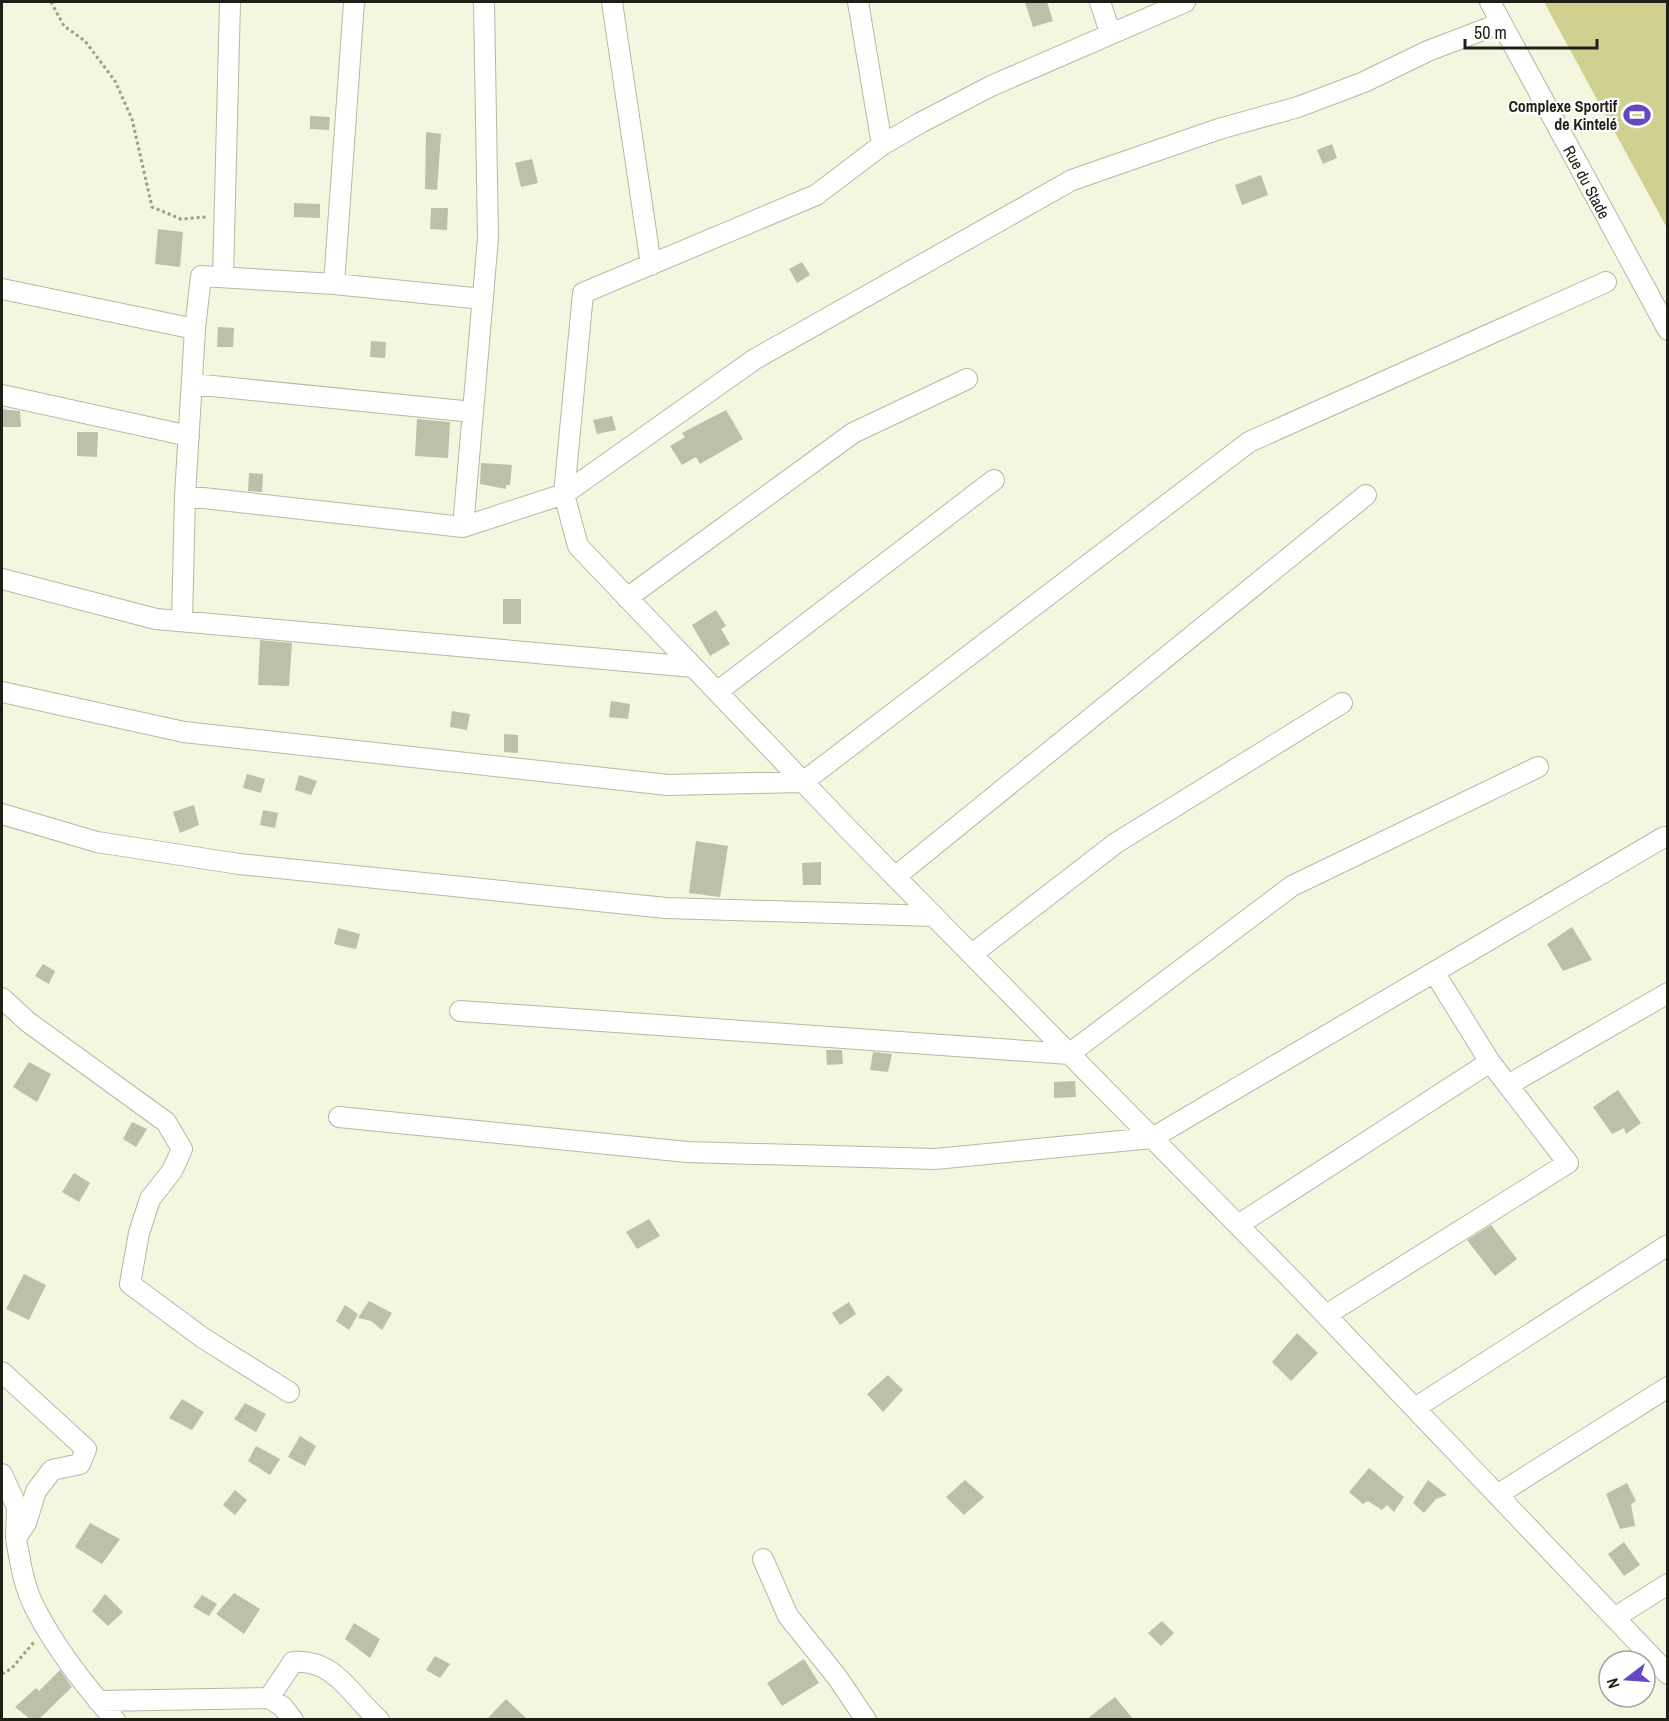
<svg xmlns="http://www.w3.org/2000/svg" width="1669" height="1721" viewBox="0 0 1669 1721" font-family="'Archivo Narrow',sans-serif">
	<rect width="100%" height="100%" fill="#f5f6df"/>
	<path fill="#d0d191" d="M1544 2H1667V228Z"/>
	<path fill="#bdbfa9" d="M1025 2H1047L1053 21 1033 27Z
		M310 116 330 117 329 130 310 129Z
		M426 132 441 134 437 190 425 189Z
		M1332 144 1337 158 1323 164 1317 150Z
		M532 159 538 183 521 187 515 163Z
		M1261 175 1268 195 1242 205 1235 185Z
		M294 203 320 204V218L294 217Z
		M431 208H448L447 230 430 229Z
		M158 229 183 232 180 267 155 264Z
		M802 262 810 275 797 283 789 269Z
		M218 327 234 328 233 347H217Z
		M371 341 386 342 385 358 370 357Z
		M2 409 20 411 21 427H2Z
		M726 410 743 439 700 464 696 457 682 465 670 446 685 437 682 433Z
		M612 416 616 430 597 434 593 420Z
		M417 419 450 422 448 458 415 456Z
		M77 432H98L97 457 77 456Z
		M481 463 512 465 510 485H506V489L480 484Z
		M249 473 263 474 262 492 248 491Z
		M503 599H521V624H503Z
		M716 610 726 626 721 629 730 644 710 656 692 625Z
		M260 640 292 643 289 686 258 685Z
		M611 701 630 704 628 719 609 717Z
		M452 711 470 714 467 730 450 727Z
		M504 734 518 735V753L504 752Z
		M247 774 265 779 261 793 243 788Z
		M299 775 317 781 311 795 295 790Z
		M194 805 199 825 180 833 173 812Z
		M263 810 278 813 275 828 260 825Z
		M696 841 728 846 720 897 689 893Z
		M821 862V885H803L802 863Z
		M1572 927 1592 960 1563 971 1547 944Z
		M338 928 360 934 356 949 334 944Z
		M43 964 55 971 49 984 35 976Z
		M826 1050H842L843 1064 827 1065Z
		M873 1052 892 1054 888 1072 870 1070Z
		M29 1062 51 1074 37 1102 13 1087Z
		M1075 1081 1076 1097 1054 1098V1082Z
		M1618 1090 1641 1123 1626 1134 1624 1128 1612 1134 1593 1107Z
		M132 1122 147 1129 136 1147 123 1139Z
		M74 1173 90 1183 79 1202 62 1192Z
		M649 1219 660 1236 637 1249 626 1232Z
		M1491 1225 1517 1259 1495 1276 1467 1240Z
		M24 1274 46 1285 29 1320 6 1309Z
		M369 1301 392 1313 382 1330 371 1321 358 1318Z
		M849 1302 856 1314 840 1325 832 1313Z
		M345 1305 358 1314 349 1330 336 1321Z
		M1297 1333 1318 1353 1291 1381 1272 1362Z
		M888 1375 903 1390 883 1412 867 1394Z
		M182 1399 204 1412 192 1430 169 1418Z
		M245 1403 266 1414 256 1432 234 1419Z
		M300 1436 316 1446 305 1466 288 1457Z
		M256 1446 280 1459 270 1475 248 1461Z
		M1369 1468 1404 1497 1394 1512 1387 1505 1382 1510 1368 1501 1363 1504 1349 1492Z
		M965 1480 984 1497 964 1515 946 1497Z
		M1428 1480 1447 1495 1436 1499 1424 1513 1413 1503Z
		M1627 1483 1636 1501 1631 1504 1635 1526 1620 1529 1606 1494Z
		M235 1490 247 1500 235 1515 223 1505Z
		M90 1523 120 1539 102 1564 75 1547Z
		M1624 1542 1640 1565 1624 1576 1608 1554Z
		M234 1593 260 1609 244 1634 216 1614Z
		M105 1594 123 1612 108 1626 92 1611Z
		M202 1595 217 1604 209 1616 193 1607Z
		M1162 1621 1174 1633 1161 1646 1148 1633Z
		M354 1623 380 1639 370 1658 345 1639Z
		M435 1656 450 1664 440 1678 426 1670Z
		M804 1659 819 1683 782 1706 767 1683Z
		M60 1670 72 1687 39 1719H30L15 1707 36 1688 39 1691Z
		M1115 1697 1133 1719H1087Z
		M506 1699 527 1719H487Z"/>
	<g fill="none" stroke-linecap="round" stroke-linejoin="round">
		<defs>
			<path id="minor" d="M612 2 651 265
				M858 2 882 145
				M1100 2 1110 32
				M1185 2 991 86 920 123 882 145 816 195 583 293 564 494 578 546 850 831 1299 1287 1668 1674
				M1490 2 1668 330
				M223 277 230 2
				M334 284 354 2
				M2 289 195 329
				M483 299 334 284 201 276 195 329 185 496 463 527 564 494 755 359 1072 180 1219 129 1298 107 1364 82 1428 51 1501 23
				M192 384 473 412
				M2 395 189 436
				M463 527 488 238 484 2
				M2 579 156 619 693 667
				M627 598 853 433 967 379
				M182 621 185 496
				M2 692 184 732 668 785 803 782 1249 442 1606 282
				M717 692 994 480
				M2 814 97 842 239 864 666 908 934 916
				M895 877 1366 495
				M972 954 1116 843 1342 703
				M2 998 28 1022 166 1122 182 1149 172 1171 150 1199 139 1233 130 1284 203 1338 289 1392
				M460 1011 1069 1054 1292 886 1538 767
				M1508 1085 1668 993
				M339 1117 687 1152 935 1159 1152 1138 1664 837
				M1238 1225 1490 1062
				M1326 1315 1568 1163 1490 1062 1434 972
				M2 1372 86 1449 80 1464 52 1470 36 1491 26 1523 16 1538 17 1507 2 1474
				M1415 1408 1668 1245
				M1497 1495 1668 1387
				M16 1538C20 1562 24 1588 36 1610 56 1649 86 1687 115 1720
				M763 1559 788 1616 837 1677 866 1720
				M1614 1618 1668 1584
				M269 1698 293 1662C336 1659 350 1695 379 1720
				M98 1701 269 1698 283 1707 293 1720"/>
		</defs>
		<use href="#minor" stroke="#b7b8a2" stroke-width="22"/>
		<path stroke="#9c9d8c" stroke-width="3" stroke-dasharray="3 3" stroke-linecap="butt" d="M51 2 64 26 85 41 115 81 132 119 152 207 181 219 207 217
			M2 1674 12 1668 34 1642"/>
		<use href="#minor" stroke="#fff" stroke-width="20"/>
	</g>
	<defs>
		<symbol id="stadium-bare" viewBox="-9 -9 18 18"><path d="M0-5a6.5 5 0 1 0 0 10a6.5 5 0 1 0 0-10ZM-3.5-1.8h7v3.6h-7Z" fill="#6649c2" stroke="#fff" stroke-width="2.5" paint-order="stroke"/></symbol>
	</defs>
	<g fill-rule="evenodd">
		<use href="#stadium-bare" x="1618" y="96" width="38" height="38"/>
	</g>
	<g text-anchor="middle" stroke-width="4.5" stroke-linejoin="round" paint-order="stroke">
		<g font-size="16" font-weight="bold" fill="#1f1f17" stroke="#fff" text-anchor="end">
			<text x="1617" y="112">Complexe Sportif<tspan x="1617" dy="18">de Kintelé</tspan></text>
		</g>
		<g font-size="16" fill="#1f1f17" stroke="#fff">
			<text transform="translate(1587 182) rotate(62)" y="6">Rue du Stade</text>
		</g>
	</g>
	<rect width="1669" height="1721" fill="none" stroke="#1f1f17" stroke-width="6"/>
	<g transform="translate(1627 1679) rotate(253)"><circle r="28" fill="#ffffff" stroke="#a5a5a2" stroke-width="1.5"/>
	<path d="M0-4.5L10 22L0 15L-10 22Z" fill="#6649c2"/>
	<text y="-9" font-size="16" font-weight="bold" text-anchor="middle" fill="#1f1f17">N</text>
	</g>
	<path d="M1465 39v9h132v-9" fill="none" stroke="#1f1f17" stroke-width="3"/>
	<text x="1474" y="39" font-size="18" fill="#1f1f17" stroke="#ffffff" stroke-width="4.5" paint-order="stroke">50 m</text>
</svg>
